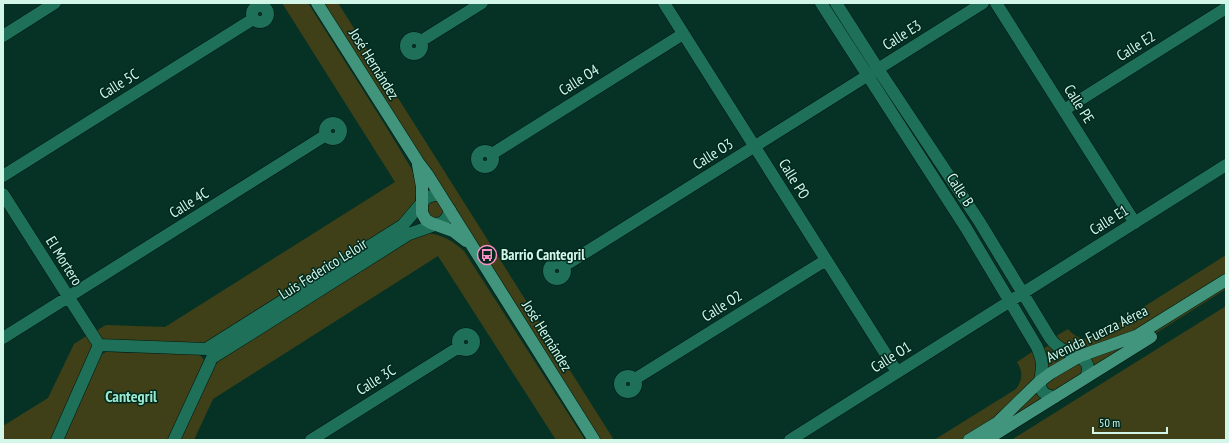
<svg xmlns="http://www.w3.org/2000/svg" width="1229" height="443" viewBox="0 0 1229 443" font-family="'PT Sans Narrow',sans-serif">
	<rect width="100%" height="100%" fill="#063226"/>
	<path fill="#3f4018" d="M282 3H308L385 125 411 168C415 177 419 193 414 203 411 209 405 216 401 222L211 341 201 344 106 341 102 338 96 331 106 325 165 327 395 182Z
		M317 3H338L614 440H594L473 248 426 220 421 175Z
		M428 233C443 235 453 241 464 251L585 440H556L438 256 213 399 194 440H178L213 364 405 240Z
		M1226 255V289L986 440H934L1016 389C1023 379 1023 372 1017 362L1035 350 1037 353 1055 341 1053 338 1068 329C1076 338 1084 341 1096 337Z
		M1226 306V440H1011Z
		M88 335 93 344 53 440H3V426L48 398 74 344Z
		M106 352 199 354 204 360 169 440H62L101 355Z"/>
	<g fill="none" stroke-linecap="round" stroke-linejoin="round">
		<defs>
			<path id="minor" d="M664 3 897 372
				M821 3 966 228 1037 347C1039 352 1042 359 1042 365 1042 379 1033 394 1055 397
				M836 3 878 69 979 221 1050 338C1054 344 1058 347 1064 350 1077 357 1094 359 1086 377
				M996 3 1135 223
				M252 14a8 8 0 1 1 16 0a8 8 0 1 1-16 0Z
				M3 36 55 3
				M406 46a8 8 0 1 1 16 0a8 8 0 1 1-16 0Z
				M421 41 482 3
				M1064 110 1226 8
				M325 131a8 8 0 1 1 16 0a8 8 0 1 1-16 0Z
				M477 159a8 8 0 1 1 16 0a8 8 0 1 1-16 0Z
				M492 154 683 34
				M3 176 253 19
				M3 194 99 345
				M549 271a8 8 0 1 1 16 0a8 8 0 1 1-16 0Z
				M564 266 983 3
				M458 342a8 8 0 1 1 16 0a8 8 0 1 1-16 0Z
				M3 338 326 135
				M620 384a8 8 0 1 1 16 0a8 8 0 1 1-16 0Z
				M635 379 826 260
				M57 440 99 345 206 349 403 225 426 198 434 195H440
				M174 440 212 358 409 234 443 222 448 216 450 210
				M311 440 459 347
				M790 440 1226 165"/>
			<path id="major" d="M317 3 418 162 427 174 594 440
				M418 165 422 187V213L426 220 431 223 453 231 466 241
				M969 440 997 423 1039 382 1051 373 1080 356 1136 336 1226 280
				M986 440 1151 337"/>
		</defs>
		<use href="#minor" stroke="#011710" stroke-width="13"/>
		<use href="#major" stroke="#011710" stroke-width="13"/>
		<use href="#minor" stroke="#1e7059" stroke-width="12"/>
		<use href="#major" stroke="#41957c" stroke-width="12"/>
	</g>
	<defs>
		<symbol id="bus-ring" viewBox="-11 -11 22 22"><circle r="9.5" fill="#00281d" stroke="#fb8fc3" stroke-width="1.5"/><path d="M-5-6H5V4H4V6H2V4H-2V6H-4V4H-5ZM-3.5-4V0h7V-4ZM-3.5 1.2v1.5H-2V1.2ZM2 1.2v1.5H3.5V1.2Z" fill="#fb8fc3"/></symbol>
	</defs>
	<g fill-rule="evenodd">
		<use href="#bus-ring" x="476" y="244" width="22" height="22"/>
	</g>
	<g text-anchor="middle" stroke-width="3" stroke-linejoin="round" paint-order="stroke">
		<g font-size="15" fill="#d2f7e9" stroke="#00281d">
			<text transform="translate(902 35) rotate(-32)" y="5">Calle E3</text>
			<text transform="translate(1136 46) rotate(-32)" y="5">Calle E2</text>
			<text transform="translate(374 64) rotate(58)" y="5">José Hernández</text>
			<text transform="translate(579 80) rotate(-32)" y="5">Calle O4</text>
			<text transform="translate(119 84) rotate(-32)" y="5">Calle 5C</text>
			<text transform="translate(1079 104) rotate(58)" y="5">Calle PE</text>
			<text transform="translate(713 154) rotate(-32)" y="5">Calle O3</text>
			<text transform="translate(794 179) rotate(58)" y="5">Calle PO</text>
			<text transform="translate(960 190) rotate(57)" y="5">Calle B</text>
			<text transform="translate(189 203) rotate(-32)" y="5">Calle 4C</text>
			<text transform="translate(1109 220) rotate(-32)" y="5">Calle E1</text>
			<text transform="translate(64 261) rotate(58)" y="5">El Mortero</text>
			<text transform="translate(323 269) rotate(-32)" y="5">Luis Federico Leloir</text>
			<text transform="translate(722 306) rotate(-32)" y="5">Calle O2</text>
			<text transform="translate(1097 334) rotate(-26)" y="5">Avenida Fuerza Aérea</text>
			<text transform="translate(547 336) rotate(58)" y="5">José Hernández</text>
			<text transform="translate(891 357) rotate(-32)" y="5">Calle O1</text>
			<text transform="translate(376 380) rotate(-32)" y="5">Calle 3C</text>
		</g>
		<g font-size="15" font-weight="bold" fill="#d2f7e9" stroke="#00281d" text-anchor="start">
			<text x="501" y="260">Barrio Cantegril</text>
		</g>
		<g font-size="16" font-weight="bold" fill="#9ae8cd" stroke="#00281d">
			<text x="131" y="402">Cantegril</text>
		</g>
	</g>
	<rect width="1229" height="443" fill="none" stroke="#d2f7e9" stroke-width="8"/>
	<path d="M1093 427v6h74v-6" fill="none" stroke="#d2f7e9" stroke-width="2"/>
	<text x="1099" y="427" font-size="12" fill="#d2f7e9" stroke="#00281d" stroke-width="3" paint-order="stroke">50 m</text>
</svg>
